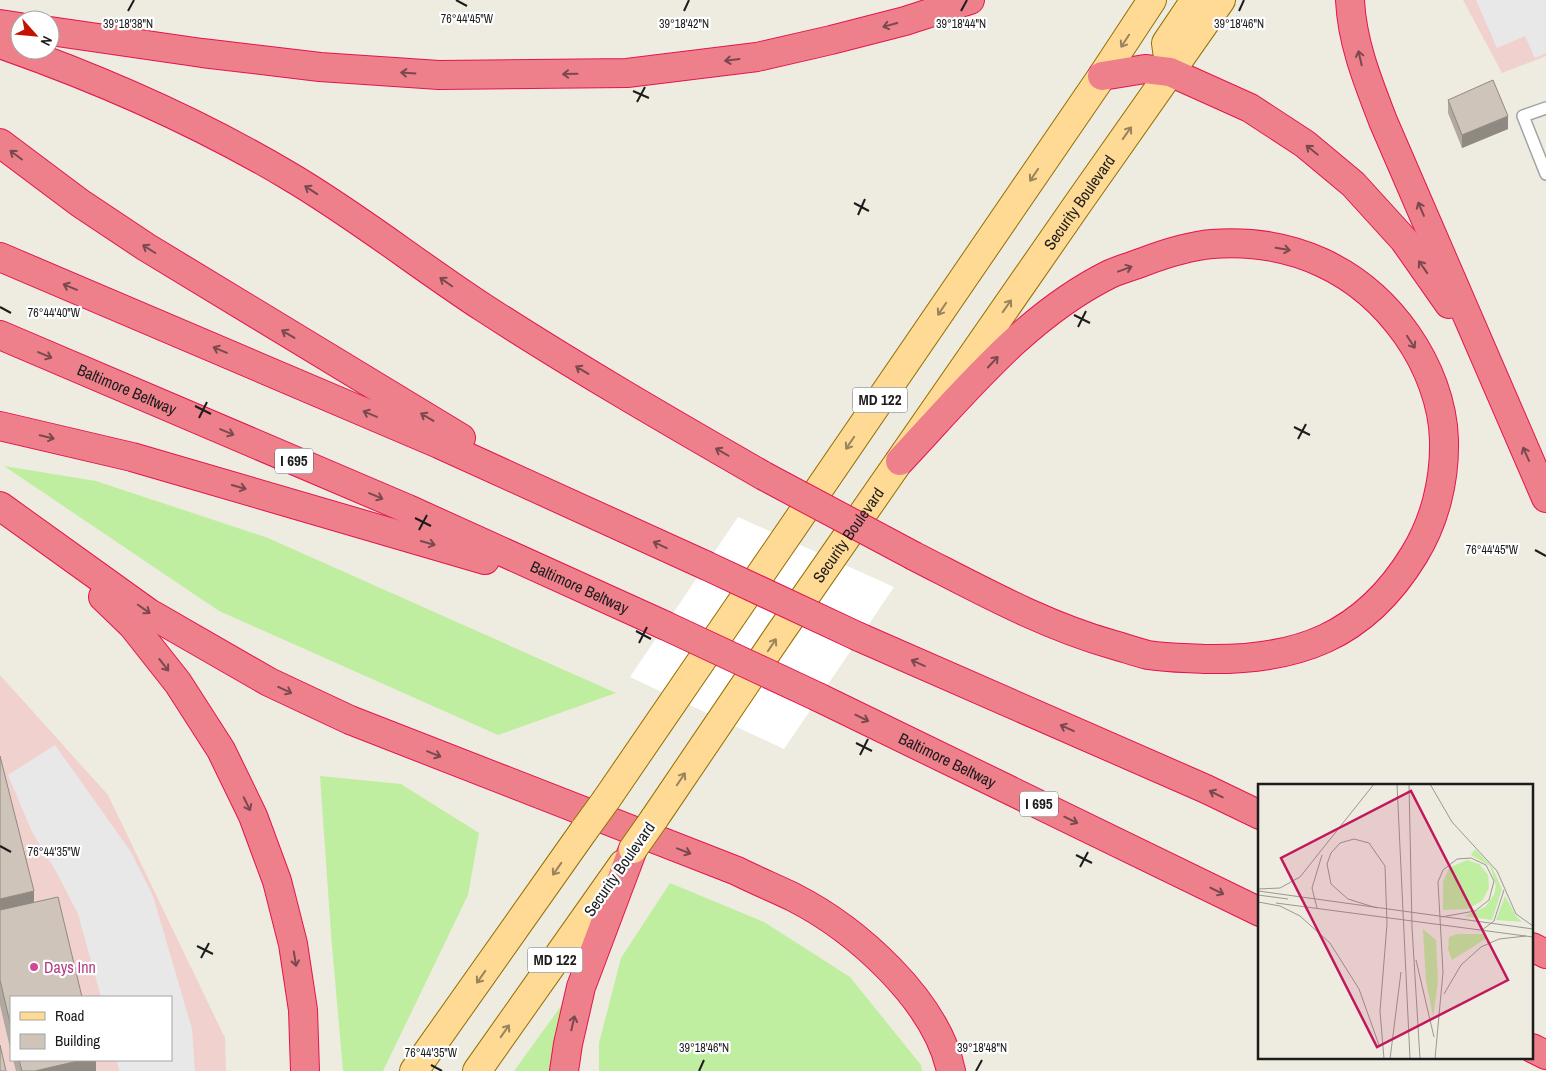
<svg xmlns="http://www.w3.org/2000/svg" width="1546" height="1071" viewBox="0 0 1546 1071" font-family="'Archivo Narrow',sans-serif">
	<rect width="100%" height="100%" fill="#eeebe0"/>
	<path fill="#f1d1cd" fill-rule="evenodd" d="M1463 0H1546V56L1502 73Z
		M0 675 108 795 225 1038 226 1071H0ZM11 997H171V1060H11Z"/>
	<path fill="#c0eea0" d="M4 466 96 481 268 538 616 693 498 735 219 611Z
		M320 776 401 784 479 833 468 895 383 1071H343L331 934Z
		M670 883 764 922 850 977 921 1065 922 1071H599V1043L621 958Z
		M564 1002 553 1071H514Z"/>
	<path fill="#e8e8e8" d="M1476 0H1546V53L1535 58 1525 36 1497 48Z
		M55 745 131 852 153 896 192 1029 195 1071H119L117 1060H171V997H101L78 914 57 873 32 832 8 775Z"/>
	<path fill="#fff" d="M738 517 894 587 784 749 630 677Z"/>
	<g fill="none" stroke-linecap="round" stroke-linejoin="round">
		<defs>
			<path id="lane" d="M1546 108 1523 116 1546 174"/>
			<g id="primary">
				<path d="M1170 72 1166 43 1195 0"/>
				<path d="M606 800 1102 76 1152 0"/>
				<path id="s1" d="M654 819 780 633 1079 202 1221 0"/>
				<path d="M414 1071 585 829"/>
				<path d="M477 1071 623 864"/>
			</g>
			<g id="highway">
				<path d="M1350 0C1352 43 1368 82 1383 121L1546 498"/>
				<path d="M0 24 20 27"/>
				<path d="M50 31 202 53 320 67 439 75 627 73 757 57 831 40 905 21 970 0"/>
				<path d="M0 44C100 79 198 122 289 176 357 216 418 265 484 308 575 367 670 422 764 476"/>
				<path d="M1102 76 1145 69 1170 72 1250 108 1305 144 1353 184 1404 240 1449 304"/>
				<path d="M0 143 80 203 146 247 461 438"/>
				<path d="M0 257 439 444 705 565"/>
				<path id="s2" d="M0 335 408 509 664 625"/>
				<path d="M0 426 132 457 485 560"/>
				<path d="M900 461C964 393 1025 316 1110 274 1121 269 1133 266 1143 262 1164 254 1189 246 1212 244 1291 238 1361 269 1407 335 1428 365 1443 403 1444 440 1445 480 1435 521 1414 555 1364 637 1297 661 1204 659 1186 658 1166 658 1148 655 1136 652 1125 648 1114 645 1043 625 979 589 914 556"/>
				<path d="M0 506 149 613 269 682 350 720 737 871C755 880 774 888 793 897 856 929 936 1000 951 1071"/>
				<path d="M103 597 133 626 178 683 221 750 253 816 277 881 293 944 303 1010 305 1071"/>
				<path d="M859 637 1206 789 1260 815"/>
				<path id="s3" d="M818 697 1260 912"/>
				<path d="M1532 947 1546 954"/>
				<path d="M1532 1048 1546 1055"/>
				<path d="M564 1071 568 1044 581 987 633 849"/>
			</g>
		</defs>
		<use href="#lane" stroke="#a3a3a3" stroke-width="14"/>
		<use href="#primary" stroke="#936f00" stroke-width="30"/>
		<use href="#highway" stroke="#e4154b" stroke-width="30"/>
		<use href="#lane" stroke="#fff" stroke-width="11"/>
		<use href="#primary" stroke="#ffda94" stroke-width="28"/>
		<use href="#highway" stroke="#ed808b" stroke-width="28"/>
		<defs>
			<path id="primary-bridge" d="M585 829 606 800
				M633 849 654 819"/>
			<path id="highway-bridge" d="M764 476 914 556
				M705 565 859 637
				M664 625 818 697"/>
		</defs>
		<use href="#primary-bridge" stroke="#936f00" stroke-width="30" stroke-linecap="butt"/>
		<use href="#highway-bridge" stroke="#e4154b" stroke-width="30" stroke-linecap="butt"/>
		<use href="#primary-bridge" stroke="#ffda94" stroke-width="28"/>
		<use href="#highway-bridge" stroke="#ed808b" stroke-width="28"/>
	</g>
	<path fill="#b1a99f" d="M1448 100 1508 129 1462 148 1448 113Z
		M0 756 11 997V1052L0 1005Z
		M13 1060H96V1071H16Z"/>
	<path fill="#908982" d="M1508 116V129L1462 148V135Z
		M34 891V916L0 925V899Z
		M82 1060H96V1071H35Z"/>
	<path fill="#cec4b9" stroke="#908982" d="M1493 80 1508 116 1462 135 1448 100Z
		M0 756 34 891 0 899Z
		M58 897 82 997H11V1027L0 980V910Z
		M0 1045 6 1071H0Z
		M19 1060H82L35 1071H22Z"/>
	<defs><path id="oneway-shaft" d="M-6 0H5M1.5-3L5.5 0L1.5 3" fill="none" stroke-width="1.6" stroke-linecap="round" stroke-linejoin="round" transform="scale(1.25)"/></defs>
	<g stroke="#7a494e">
		<use href="#oneway-shaft" transform="translate(890 25) rotate(165)"/>
		<use href="#oneway-shaft" transform="translate(1360 58) rotate(-103)"/>
		<use href="#oneway-shaft" transform="translate(732 60) rotate(173)"/>
		<use href="#oneway-shaft" transform="translate(408 73) rotate(-176)"/>
		<use href="#oneway-shaft" transform="translate(570 74) rotate(179)"/>
		<use href="#oneway-shaft" transform="translate(1312 150) rotate(-141)"/>
		<use href="#oneway-shaft" transform="translate(16 155) rotate(-143)"/>
		<use href="#oneway-shaft" transform="translate(311 190) rotate(-147)"/>
		<use href="#oneway-shaft" transform="translate(1421 209) rotate(-113)"/>
		<use href="#oneway-shaft" transform="translate(149 249) rotate(-148)"/>
		<use href="#oneway-shaft" transform="translate(1283 249) rotate(10)"/>
		<use href="#oneway-shaft" transform="translate(1423 267) rotate(-125)"/>
		<use href="#oneway-shaft" transform="translate(1125 269) rotate(-20)"/>
		<use href="#oneway-shaft" transform="translate(446 282) rotate(-145)"/>
		<use href="#oneway-shaft" transform="translate(70 287) rotate(-157)"/>
		<use href="#oneway-shaft" transform="translate(288 334) rotate(-149)"/>
		<use href="#oneway-shaft" transform="translate(1411 342) rotate(57)"/>
		<use href="#oneway-shaft" transform="translate(220 350) rotate(-157)"/>
		<use href="#oneway-shaft" transform="translate(45 355) rotate(23)"/>
		<use href="#oneway-shaft" transform="translate(993 362) rotate(-47)"/>
		<use href="#oneway-shaft" transform="translate(582 370) rotate(-149)"/>
		<use href="#oneway-shaft" transform="translate(370 414) rotate(-157)"/>
		<use href="#oneway-shaft" transform="translate(427 417) rotate(-149)"/>
		<use href="#oneway-shaft" transform="translate(227 432) rotate(23)"/>
		<use href="#oneway-shaft" transform="translate(47 437) rotate(13)"/>
		<use href="#oneway-shaft" transform="translate(722 452) rotate(-150)"/>
		<use href="#oneway-shaft" transform="translate(1526 454) rotate(-114)"/>
		<use href="#oneway-shaft" transform="translate(239 487) rotate(16)"/>
		<use href="#oneway-shaft" transform="translate(376 496) rotate(23)"/>
		<use href="#oneway-shaft" transform="translate(428 543) rotate(16)"/>
		<use href="#oneway-shaft" transform="translate(660 545) rotate(-155)"/>
		<use href="#oneway-shaft" transform="translate(144 609) rotate(35)"/>
		<use href="#oneway-shaft" transform="translate(918 663) rotate(-156)"/>
		<use href="#oneway-shaft" transform="translate(164 665) rotate(52)"/>
		<use href="#oneway-shaft" transform="translate(285 690) rotate(25)"/>
		<use href="#oneway-shaft" transform="translate(862 718) rotate(26)"/>
		<use href="#oneway-shaft" transform="translate(1067 728) rotate(-156)"/>
		<use href="#oneway-shaft" transform="translate(434 754) rotate(22)"/>
		<use href="#oneway-shaft" transform="translate(1216 794) rotate(-154)"/>
		<use href="#oneway-shaft" transform="translate(247 804) rotate(64)"/>
		<use href="#oneway-shaft" transform="translate(1071 820) rotate(26)"/>
		<use href="#oneway-shaft" transform="translate(684 851) rotate(21)"/>
		<use href="#oneway-shaft" transform="translate(1217 891) rotate(26)"/>
		<use href="#oneway-shaft" transform="translate(295 959) rotate(81)"/>
		<use href="#oneway-shaft" transform="translate(573 1023) rotate(-77)"/>
	</g>
	<g stroke="#99845e">
		<use href="#oneway-shaft" transform="translate(1125 41) rotate(123)"/>
		<use href="#oneway-shaft" transform="translate(1127 133) rotate(-55)"/>
		<use href="#oneway-shaft" transform="translate(1034 175) rotate(124)"/>
		<use href="#oneway-shaft" transform="translate(1007 306) rotate(-55)"/>
		<use href="#oneway-shaft" transform="translate(942 309) rotate(124)"/>
		<use href="#oneway-shaft" transform="translate(850 443) rotate(124)"/>
		<use href="#oneway-shaft" transform="translate(772 645) rotate(-56)"/>
		<use href="#oneway-shaft" transform="translate(681 779) rotate(-56)"/>
		<use href="#oneway-shaft" transform="translate(557 869) rotate(125)"/>
		<use href="#oneway-shaft" transform="translate(481 977) rotate(125)"/>
		<use href="#oneway-shaft" transform="translate(505 1031) rotate(-55)"/>
	</g>
	<path fill="none" stroke="#1c1c1c" stroke-width="2" d="M456 0 467 6M128 11 134 0M684 11 689 0M961 11 967 0M1239 11 1244 0M633 91 649 98M637 102 645 87M854 203 869 211M858 215 865 199M0 307 11 313M1074 315 1090 323M1078 327 1086 311M195 406 211 414M199 418 207 402M1294 427 1310 435M1298 439 1306 424M415 518 431 526M419 530 427 515M1535 550 1546 556M636 631 651 639M639 643 647 627M856 743 872 751M860 755 868 739M0 846 11 852M1076 855 1092 863M1080 867 1088 852M197 946 213 954M201 958 209 943M431 1065 442 1071M699 1071 704 1060M976 1071 982 1060"/>
	<circle fill="#d1479c" stroke="#fff" stroke-width="2" cx="34" cy="967" r="5"/>
	<g text-anchor="middle" stroke-width="4.5" stroke-linejoin="round" paint-order="stroke">
		<g fill="#fff" stroke="#606060" stroke-width="1">
			<rect x="852.5" y="387.5" width="55" height="25" rx="4"/>
			<rect x="275" y="448.5" width="38" height="25" rx="4"/>
			<rect x="1020" y="791.5" width="38" height="25" rx="4"/>
			<rect x="527.5" y="947.5" width="55" height="25" rx="4"/>
		</g>
		<g font-size="15" font-weight="bold" fill="#1c1c1c">
			<text x="880" y="405">MD 122</text>
			<text x="294" y="466">I 695</text>
			<text x="1039" y="809">I 695</text>
			<text x="555" y="965">MD 122</text>
		</g>
		<g font-size="16" fill="#1c1c1c" stroke="#fff">
			<text dy="6" stroke="none"><textPath href="#s1" startOffset="749">Security Boulevard</textPath></text>
			<text dy="6" stroke="none"><textPath href="#s2" startOffset="138">Baltimore Beltway</textPath></text>
			<text dy="6" stroke="none"><textPath href="#s1" startOffset="344">Security Boulevard</textPath></text>
			<text dy="6" stroke="none"><textPath href="#s2" startOffset="632">Baltimore Beltway</textPath></text>
			<text dy="6" stroke="none"><textPath href="#s3" startOffset="144">Baltimore Beltway</textPath></text>
			<text transform="translate(619 869) rotate(-55)" y="6">Security Boulevard</text>
		</g>
		<g font-size="16" fill="#b23c85" stroke="#fff" text-anchor="start">
			<text x="44" y="973">Days Inn</text>
		</g>
	</g>
	<g transform="translate(1258 784)">
		<rect width="275" height="275" fill="#eeebe0"/>
		<path d="M217 65 234 83 244 105 234 136 206 132 227 123 236 111 238 102 232 82 213 71ZM209 76 221 80 230 91 231 104 224 117 209 125 185 126V98L191 84ZM247 112 258 132 264 138 238 136ZM165 145 178 156 180 198 175 233 168 197ZM199 150H226L229 154 194 176 190 165 191 153Z" fill="#c0eea0"/>
		<path fill="none" stroke="#9a9892" stroke-width="1" d="M139 0 152 275M151 0 154 143 162 275M172 0 194 38 239 87 258 130 275 142M0 105 22 104 42 93 116 0M0 107 275 145M0 111 30 115M0 118 22 122 42 132 72 159 101 205 121 261M18 119 275 153M59 124 54 104 64 71M119 124 90 115 73 100 69 80 73 69 82 59 96 55 111 59 127 82 129 140 122 227 126 275M224 146 236 137 246 106M158 176 176 253M186 210 203 181 223 163 241 155 268 152M132 275 143 188M177 275 185 188 180 98 185 86 199 75 213 74 228 81 236 97 231 116 217 127 183 133"/>
		<path fill="#c2185b" fill-opacity="0.15" stroke="#c2185b" stroke-width="2.5" d="M153 7 250 196 119 263 23 74Z"/>
		<rect width="275" height="275" fill="none" stroke="#1c1c1c" stroke-width="2.5"/>
	</g>
	<g font-size="12" text-anchor="middle" fill="#1c1c1c" stroke="#fff" stroke-width="4.5" stroke-linejoin="round" paint-order="stroke">
		<text x="467" y="23">76°44'45"W</text>
		<text x="128" y="28">39°18'38"N</text>
		<text x="684" y="28">39°18'42"N</text>
		<text x="961" y="28">39°18'44"N</text>
		<text x="1239" y="28">39°18'46"N</text>
		<text x="54" y="317">76°44'40"W</text>
		<text x="1492" y="554">76°44'45"W</text>
		<text x="54" y="856">76°44'35"W</text>
		<text x="704" y="1052">39°18'46"N</text>
		<text x="982" y="1052">39°18'48"N</text>
		<text x="431" y="1057">76°44'35"W</text>
	</g>
	<rect x="10" y="996" width="162" height="65" fill="#ffffff" stroke="#a4a4a4"/>
	<rect x="20" y="1012" width="25" height="8" fill="#ffda94" stroke="#a4a4a4"/>
	<text x="55" y="1021" font-size="15" fill="#1c1c1c">Road</text>
	<rect x="20" y="1034" width="25" height="15" fill="#cec4b9" stroke="#a4a4a4"/>
	<text x="55" y="1046" font-size="15" fill="#1c1c1c">Building</text>
	<g transform="translate(35 35) rotate(117)"><circle r="24" fill="#ffffff" stroke="#a4a4a4"/>
	<path d="M0-4L9 19L0 12L-9 19Z" fill="#c71100"/>
	<text y="-8" font-size="14" font-weight="bold" text-anchor="middle" fill="#1c1c1c">N</text>
	</g>
</svg>
